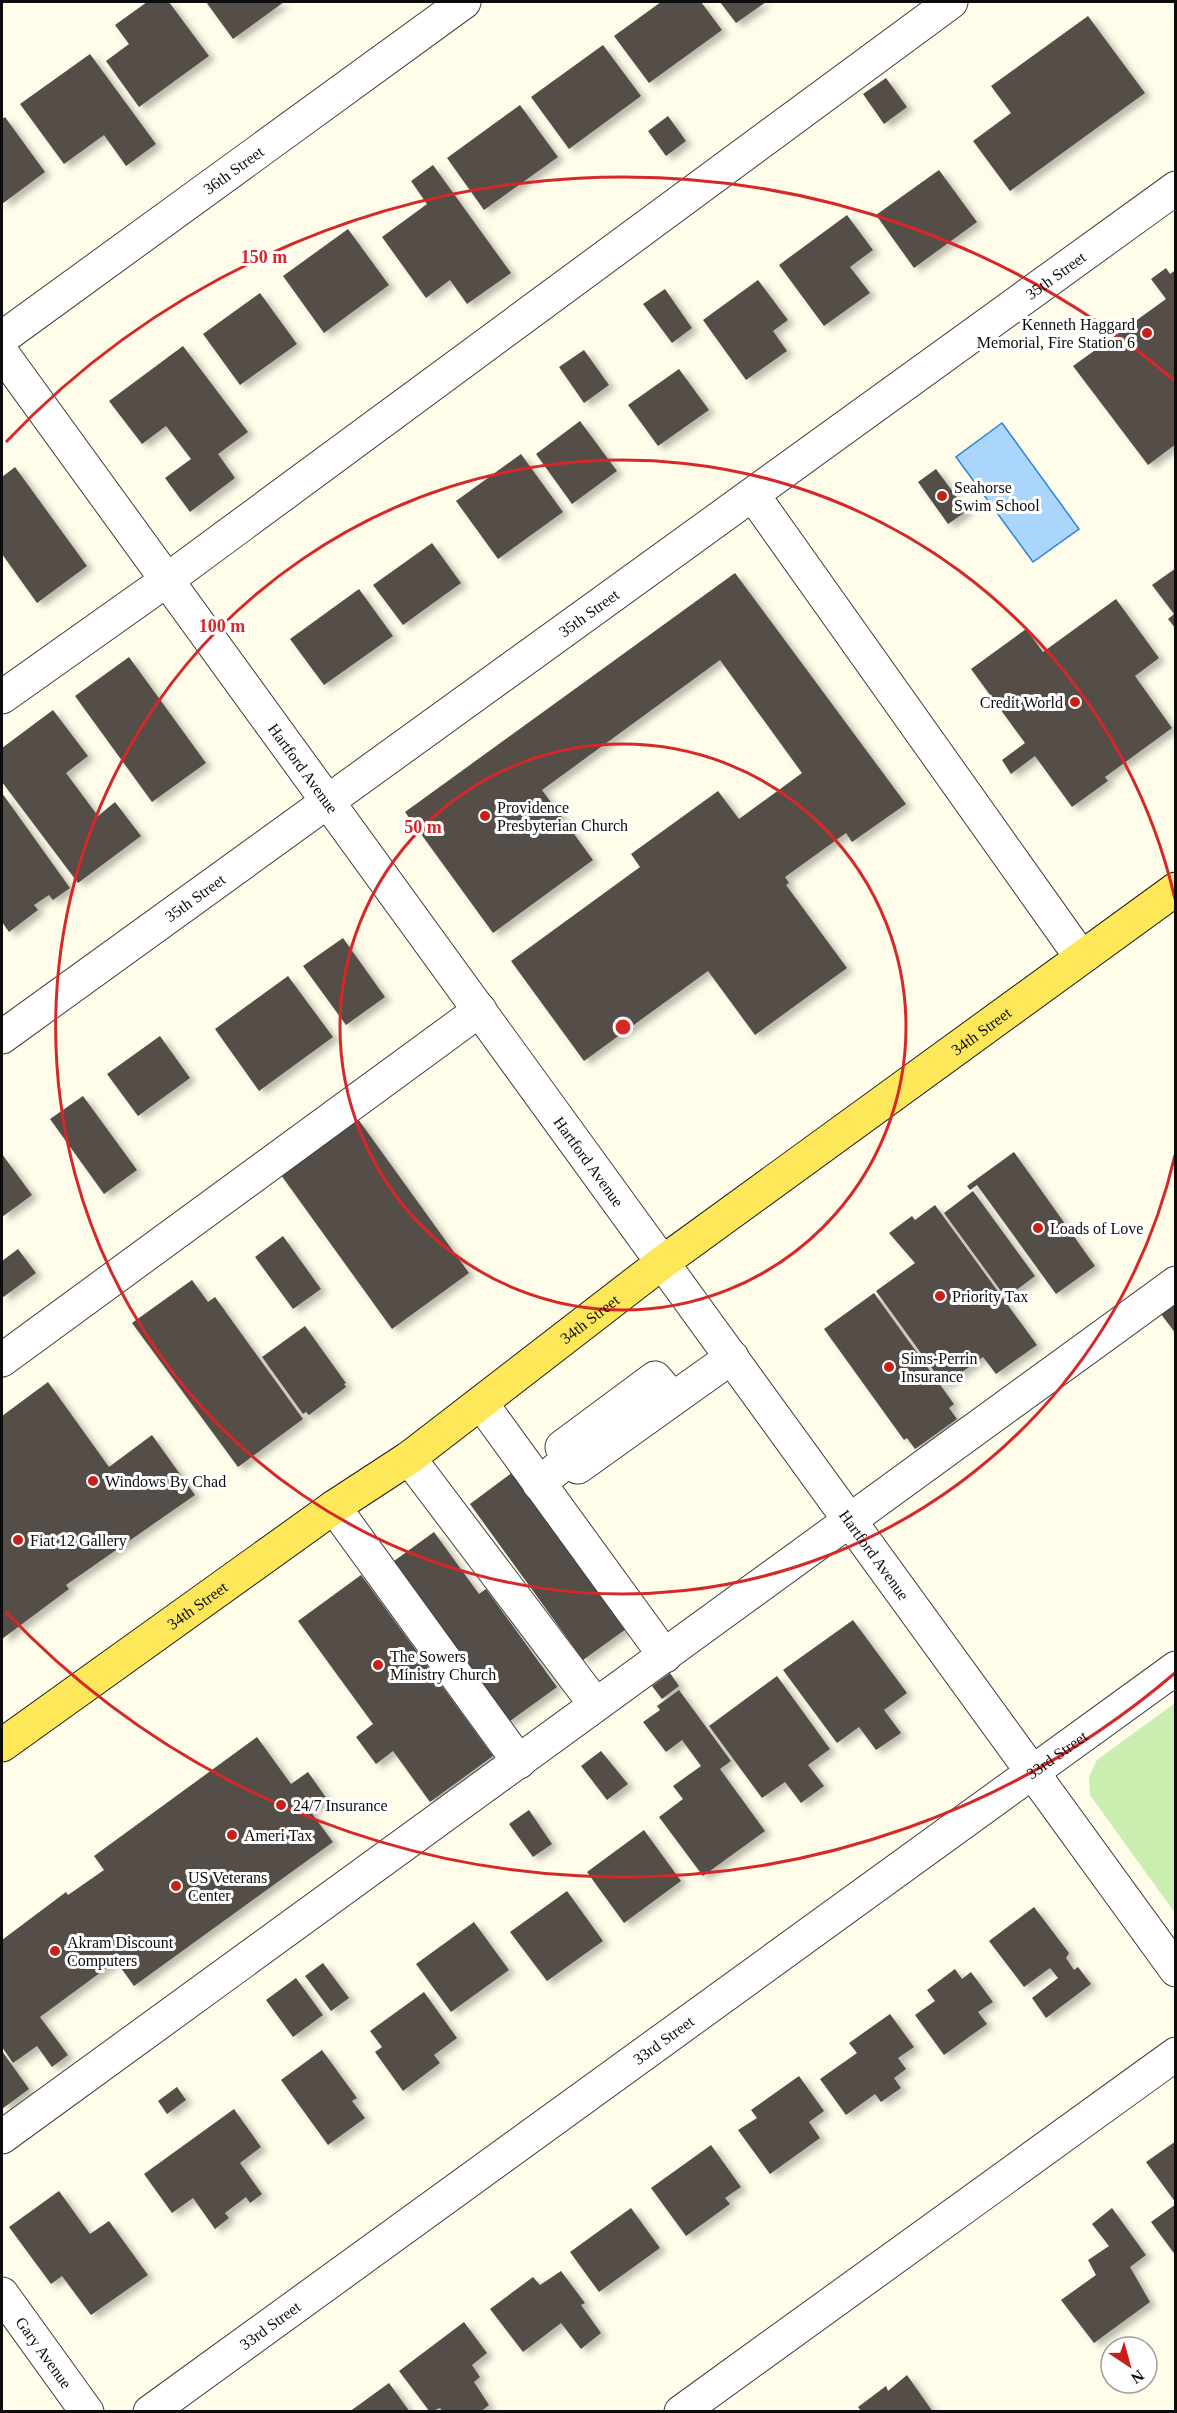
<svg xmlns="http://www.w3.org/2000/svg" width="1177" height="2413" viewBox="0 0 1177 2413" font-family="Georgia,serif">
	<defs>
		<filter id="shadow"><feDropShadow dx="6" dy="4" stdDeviation="3" flood-color="#0004"/></filter>
	</defs>
	<rect width="100%" height="100%" fill="#fffdea"/>
	<path fill="#caedb0" d="M1175 1703V1913L1090 1795 1089 1777 1097 1760Z"/>
	<path fill="#aad5fc" stroke="#2a83d9" stroke-width="1.5" d="M1002 423 1079 529 1033 562 956 457Z"/>
	<path fill="#554e47" filter="url(#shadow)" d="M147 2H169L209 56 139 107 106 61 129 44 115 25Z
		M206 2H284L233 39Z
		M661 2H701L722 30 649 83 614 36Z
		M720 2H766L736 23Z
		M1088 16 1145 93 1010 191 973 141 1011 113 991 86Z
		M603 45 641 96 569 149 531 97Z
		M90 54 156 144 126 166 104 135 64 164 20 104Z
		M886 78 907 107 884 124 863 94Z
		M520 105 558 157 484 210 447 158Z
		M668 116 686 141 666 156 648 131Z
		M5 117 45 172 2 204V119Z
		M433 165 511 273 467 304 450 280 426 298 382 237 427 204 411 181Z
		M939 170 977 222 914 268 876 215Z
		M847 215 873 250 850 267 870 293 824 326 779 265Z
		M348 229 389 285 324 333 283 276Z
		M1166 268 1170 274 1176 270V444L1148 465 1073 366 1166 299 1151 279Z
		M758 280 788 320 773 331 787 351 746 380 703 320Z
		M665 289 692 328 672 343 643 304Z
		M260 293 297 344 240 385 203 334Z
		M183 346 248 432 218 454 235 478 190 512 165 478 191 459 166 426 142 444 109 401Z
		M584 350 609 385 584 403 559 367Z
		M679 369 709 410 658 446 628 405Z
		M580 421 617 471 572 504 536 454Z
		M521 454 563 512 498 559 456 501Z
		M15 467 87 566 37 603 2 554V477Z
		M936 469 967 511 948 524 918 482Z
		M432 543 461 583 403 625 373 585Z
		M1176 568V629L1168 619 1174 614 1152 585Z
		M735 573 906 804 852 842 846 833 785 877 789 883 786 885 847 968 755 1035 708 971 584 1061 511 961 640 867 631 854 718 791 739 819 802 773 720 660 542 790 593 860 493 933 405 812Z
		M359 589 393 636 324 685 290 639Z
		M1116 599 1159 658 1135 676 1172 728 1105 777 1108 781 1072 807 1035 756 1011 774 1002 760 1025 743 971 669 1026 629 1043 652Z
		M129 657 206 763 152 802 75 696Z
		M53 710 88 756 66 773 98 816 115 802 141 836 78 883 2 782V748Z
		M2 793 70 888 53 900 49 895 34 905 38 910 9 932 2 922Z
		M343 938 385 997 346 1025 303 966Z
		M288 976 333 1037 259 1091 215 1029Z
		M160 1036 190 1078 138 1116 107 1074Z
		M83 1096 137 1170 104 1194 50 1119Z
		M358 1119 469 1273 392 1329 281 1175Z
		M1014 1152 1095 1266 1056 1294 977 1185 970 1190 967 1186Z
		M2 1154 32 1195 2 1217Z
		M973 1191 1035 1276 1006 1298 944 1213Z
		M935 1205 1037 1345 996 1374 983 1357 944 1385 876 1291 915 1263 889 1233 912 1216 915 1220Z
		M283 1236 321 1289 293 1309 255 1257Z
		M18 1249 36 1273 2 1298V1261Z
		M192 1280 208 1302 215 1297 303 1419 238 1467 132 1323Z
		M874 1293 954 1404 949 1408 957 1419 915 1449 907 1438 904 1440 824 1329Z
		M1176 1298V1334L1158 1310Z
		M305 1326 346 1383 344 1384 346 1387 309 1415 306 1412 303 1414 262 1357Z
		M48 1382 109 1467 152 1435 195 1495 66 1585 69 1589 2 1639V1416Z
		M513 1472 626 1629 583 1660 470 1504Z
		M434 1532 479 1594 486 1589 557 1687 506 1724 435 1627 439 1623 394 1561Z
		M361 1575 493 1756 430 1802 393 1751 376 1764 356 1737 373 1724 298 1621Z
		M853 1620 907 1693 884 1710 901 1733 876 1750 859 1727 837 1743 783 1670Z
		M670 1673 679 1686 662 1699 652 1686Z
		M777 1676 830 1749 808 1765 824 1786 801 1803 785 1782 762 1798 709 1726Z
		M679 1690 731 1761 720 1769 765 1831 703 1876 659 1817 683 1799 673 1786 701 1766 682 1740 666 1752 643 1722 660 1710 657 1706Z
		M257 1737 291 1784 308 1772 327 1799 310 1811 333 1842 134 1986 116 1961 40 2017 68 2055 52 2067 37 2046 13 2063 2 2047V1940L66 1892 68 1895 104 1870 94 1856Z
		M601 1751 628 1784 607 1800 581 1766Z
		M529 1810 552 1844 533 1857 509 1824Z
		M644 1830 681 1881 624 1923 587 1872Z
		M567 1891 603 1941 547 1981 510 1932Z
		M1034 1907 1069 1953 1066 1958 1074 1970 1078 1967 1091 1984 1046 2018 1032 1998 1058 1978 1050 1968 1024 1987 989 1941Z
		M474 1922 509 1970 451 2012 416 1964Z
		M323 1963 349 1998 331 2011 305 1976Z
		M955 1969 962 1979 971 1972 993 2002 978 2012 987 2024 944 2055 915 2015 935 2001 927 1990Z
		M296 1978 323 2015 293 2037 266 2000Z
		M424 1992 457 2038 434 2055 440 2063 403 2091 375 2052 382 2047 370 2031Z
		M890 2014 914 2047 898 2058 906 2069 894 2078 901 2088 881 2102 875 2094 846 2115 820 2079 857 2053 849 2043Z
		M322 2050 357 2098 352 2101 365 2118 328 2145 281 2080Z
		M2 2051 29 2089 2 2109Z
		M799 2076 824 2111 809 2122 820 2138 770 2174 738 2130 757 2118 751 2110Z
		M177 2087 186 2100 167 2114 158 2101Z
		M234 2109 261 2147 240 2163 262 2194 250 2203 246 2197 225 2213 229 2218 215 2229 193 2198 172 2213 144 2174Z
		M1176 2141V2203L1146 2162Z
		M711 2145 741 2187 725 2198 730 2204 686 2236 651 2188Z
		M59 2191 90 2234 109 2221 148 2275 91 2315 62 2276 51 2284 9 2227Z
		M1176 2204V2256L1151 2222Z
		M631 2208 660 2248 599 2292 570 2252Z
		M1112 2208 1146 2255 1130 2267 1150 2302 1094 2343 1061 2300 1096 2275 1088 2260 1109 2246 1092 2224Z
		M561 2271 585 2303 581 2305 601 2333 581 2349 561 2323 523 2352 490 2309 533 2277 540 2285Z
		M464 2322 487 2353 472 2365 480 2377 474 2382 489 2405 480 2412H443L440 2408 430 2412 399 2371Z
		M907 2375 933 2412H862L858 2407 886 2386 888 2391Z
		M389 2383 410 2412H349Z"/>
	<g fill="none" stroke-linecap="round" stroke-linejoin="round">
		<defs>
			<g id="minor">
				<path id="s1" d="M2 338 464 2"/>
				<path id="s2" d="M2 353 1176 1970"/>
				<path d="M753 495 1081 957"/>
				<path d="M2 697 167 580 951 2"/>
				<path id="s3" d="M2 1037 1176 188"/>
				<path d="M2 1360 480 1010"/>
				<path d="M481 1403 665 1656"/>
				<path d="M409 1458 595 1704"/>
				<path d="M570 1458 578 1467 673 1399"/>
				<path d="M539 1484 570 1458 562 1447 655 1378 673 1399 732 1357"/>
				<path d="M334 1507 519 1762"/>
				<path d="M2 2137 1176 1283"/>
				<path id="s4" d="M2 2294 87 2412"/>
				<path id="s5" d="M150 2412 1176 1668"/>
				<path d="M681 2412 1176 2054"/>
			</g>
			<g id="major">
				<path id="s6" d="M2 1745 334 1507 409 1458 663 1262 1176 889"/>
			</g>
		</defs>
		<use href="#minor" stroke="#3f3f3f" stroke-width="35"/>
		<use href="#major" stroke="#1d1d1d" stroke-width="35"/>
		<use href="#minor" stroke="#fff" stroke-width="33"/>
		<use href="#major" stroke="#ffe75a" stroke-width="33"/>
	</g>
	<g fill="none" stroke="#d62828" stroke-width="3">
		<circle cx="623" cy="1027" r="283"/>
		<path d="M1175 1155A567 567 0 1 1 1175 899"/>
		<path d="M1175 1673A850 850 0 0 1 6 1612M6 442A850 850 0 0 1 1175 381"/>
	</g>
	<g fill="#c72018" stroke="#fff" stroke-width="2">
		<circle cx="1147" cy="333" r="6"/>
		<circle cx="942" cy="496" r="6"/>
		<circle cx="1075" cy="702" r="6"/>
		<circle cx="485" cy="816" r="6"/>
		<circle cx="1038" cy="1228" r="6"/>
		<circle cx="940" cy="1296" r="6"/>
		<circle cx="889" cy="1367" r="6"/>
		<circle cx="93" cy="1481" r="6"/>
		<circle cx="18" cy="1540" r="6"/>
		<circle cx="378" cy="1665" r="6"/>
		<circle cx="281" cy="1805" r="6"/>
		<circle cx="232" cy="1835" r="6"/>
		<circle cx="176" cy="1886" r="6"/>
		<circle cx="55" cy="1951" r="6"/>
	</g>
	<g text-anchor="middle" stroke-width="6" stroke-linejoin="round" paint-order="stroke">
		<g font-size="16" fill="#0c0c0c" stroke="#fff">
			<text dy="6" stroke="none"><textPath href="#s1" startOffset="286">36th Street</textPath></text>
			<text dy="6" stroke="none"><textPath href="#s3" startOffset="1300">35th Street</textPath></text>
			<text dy="6" stroke="none"><textPath href="#s3" startOffset="724">35th Street</textPath></text>
			<text dy="6" stroke="none"><textPath href="#s2" startOffset="513">Hartford Avenue</textPath></text>
			<text dy="6" stroke="none"><textPath href="#s3" startOffset="238">35th Street</textPath></text>
			<text dy="6" stroke="none"><textPath href="#s6" startOffset="1212">34th Street</textPath></text>
			<text dy="6" stroke="none"><textPath href="#s2" startOffset="999">Hartford Avenue</textPath></text>
			<text dy="6" stroke="none"><textPath href="#s6" startOffset="726">34th Street</textPath></text>
			<text dy="6" stroke="none"><textPath href="#s2" startOffset="1485">Hartford Avenue</textPath></text>
			<text dy="6" stroke="none"><textPath href="#s6" startOffset="240">34th Street</textPath></text>
			<text dy="6" stroke="none"><textPath href="#s5" startOffset="1120">33rd Street</textPath></text>
			<text dy="6" stroke="none"><textPath href="#s5" startOffset="634">33rd Street</textPath></text>
			<text dy="6" stroke="none"><textPath href="#s5" startOffset="148">33rd Street</textPath></text>
			<text dy="6" stroke="none"><textPath href="#s4" startOffset="72">Gary Avenue</textPath></text>
		</g>
		<g font-size="16" fill="#0c0c0c" stroke="#fff" text-anchor="start">
			<text x="1135" y="330" text-anchor="end">Kenneth Haggard<tspan x="1135" dy="18">Memorial, Fire Station 6</tspan></text>
			<text x="954" y="493">Seahorse<tspan x="954" dy="18">Swim School</tspan></text>
			<text x="1063" y="708" text-anchor="end">Credit World</text>
			<text x="497" y="813">Providence<tspan x="497" dy="18">Presbyterian Church</tspan></text>
			<text x="1050" y="1234">Loads of Love</text>
			<text x="952" y="1302">Priority Tax</text>
			<text x="901" y="1364">Sims-Perrin<tspan x="901" dy="18">Insurance</tspan></text>
			<text x="105" y="1487">Windows By Chad</text>
			<text x="30" y="1546">Fiat 12 Gallery</text>
			<text x="390" y="1662">The Sowers<tspan x="390" dy="18">Ministry Church</tspan></text>
			<text x="293" y="1811">24/7 Insurance</text>
			<text x="244" y="1841">Ameri Tax</text>
			<text x="188" y="1883">US Veterans<tspan x="188" dy="18">Center</tspan></text>
			<text x="67" y="1948">Akram Discount<tspan x="67" dy="18">Computers</tspan></text>
		</g>
	</g>
	<circle cx="623" cy="1027" r="9" fill="#d62828" stroke="#fff" stroke-width="3"/>
	<g font-size="18" text-anchor="middle" font-weight="bold" fill="#d62828" stroke="#fff" stroke-width="6" stroke-linejoin="round" paint-order="stroke">
		<text x="264" y="263">150 m</text>
		<text x="222" y="632">100 m</text>
		<text x="423" y="833">50 m</text>
	</g>
	<rect width="1177" height="2413" fill="none" stroke="#0c0c0c" stroke-width="6"/>
	<g transform="translate(1129 2365) rotate(144)"><circle r="28" fill="#ffffff" stroke="#9e9e9e" stroke-width="1.5"/>
	<path d="M0-4.5L10 22L0 15L-10 22Z" fill="#c72018"/>
	<text y="-9" font-size="16" font-weight="bold" text-anchor="middle" fill="#0c0c0c">N</text>
	</g>
</svg>
